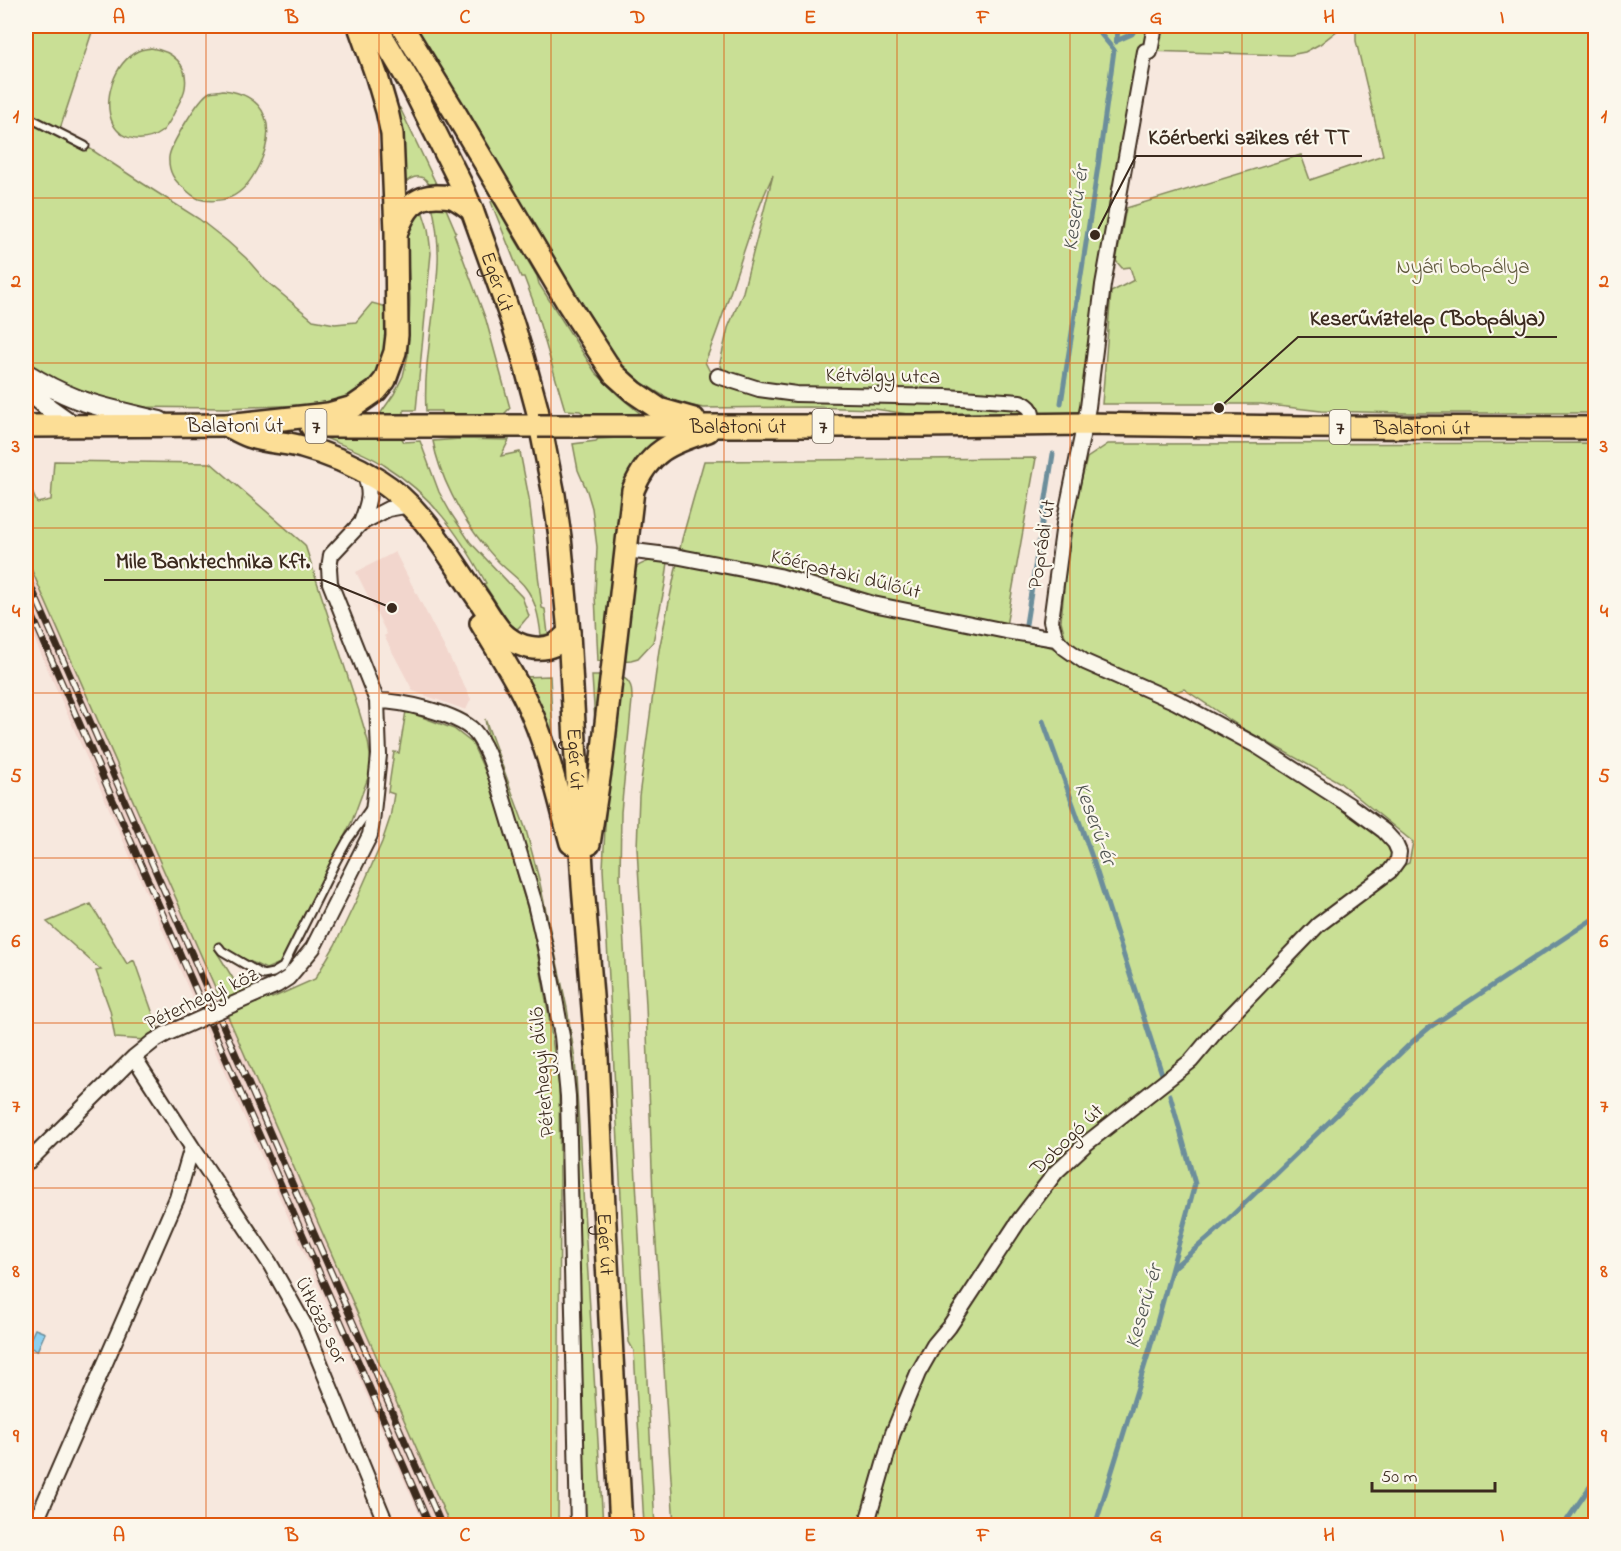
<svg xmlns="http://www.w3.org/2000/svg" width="1621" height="1551" viewBox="0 0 1621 1551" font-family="'Indie Flower',sans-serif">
	<rect width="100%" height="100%" fill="#f7e8de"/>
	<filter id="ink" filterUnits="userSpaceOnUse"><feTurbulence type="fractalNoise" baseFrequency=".0167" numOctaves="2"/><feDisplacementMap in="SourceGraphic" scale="12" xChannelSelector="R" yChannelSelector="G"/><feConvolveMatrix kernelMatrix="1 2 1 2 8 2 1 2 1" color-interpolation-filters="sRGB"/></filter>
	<g filter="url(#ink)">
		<path fill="#f2d6cd" d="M395 552 471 699 466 710 413 691 384 636 387 634 356 572Z
			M26 557 222 1003 199 1013 26 620Z
			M226 1012 450 1525H424L202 1022Z"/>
		<path fill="#c9df95" stroke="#82845a" stroke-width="1.5" d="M26 26H94L60 129 142 183 199 219 227 241 246 258 265 280 313 320 335 324 356 322 372 303 387 307C387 332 386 370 367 388 357 397 345 401 333 404L226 408 126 407 91 399 26 366Z
			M415 26H1343L1320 44 1305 52 1290 55 1145 51 1103 285 1088 407 1084 424H1033L1032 412 1020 402 1003 400 796 394 724 373 720 363 728 328 743 292 773 175C745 235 731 301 705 362L713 378 765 394 801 398 841 397 909 402 999 405 1015 407 1024 412 1020 415 921 416 875 409 809 407 704 408 681 404 662 395 644 384 629 372 597 336Z
			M1356 26H1595V413H1403L1321 411 1261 404H1102L1111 292 1134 280 1130 267 1122 268 1116 261 1126 208 1301 155 1310 180 1383 155 1356 41Z
			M151 48C172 51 189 64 185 88 184 95 179 103 176 109 172 117 168 127 161 132 146 143 122 142 113 124 102 100 114 63 138 51 142 49 147 49 151 48Z
			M223 90C269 95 277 130 258 167 252 179 243 192 231 197 222 201 208 202 199 199 194 197 188 192 184 188 174 181 168 171 169 157 170 146 199 97 210 92 213 91 219 91 223 90Z
			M397 107 400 108 438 188 430 189C427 172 412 175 403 185Z
			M496 200 509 229 537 276 539 284 595 372 618 395 642 415 584 414 580 411 565 410 533 301 524 277H521L491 202Z
			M432 204H444L456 232 454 234 486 320 510 408 503 415 442 416 441 411H426C423 361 436 312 438 263 439 243 436 223 432 204Z
			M421 207 428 229 431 253 416 410H404V415L380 414 394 394 403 376 408 355 410 299 406 226Z
			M326 437H401L404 442 420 441 439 492 452 515 470 542 522 597 529 616C524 620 522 625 517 629L509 623 484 584 486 583C459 534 432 495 384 465 366 453 345 446 325 438Z
			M639 437 660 438 636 461 626 478 620 507 616 539 606 660 598 661 595 595 597 547 592 508 587 491 578 470 573 444 596 441 598 439Z
			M460 439 509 440 501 456 520 452 529 498 542 608 545 609 548 634 541 635C539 618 536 601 525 587 519 579 509 572 502 565 495 559 489 551 483 544 461 517 439 475 433 441Z
			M1595 443V1525L674 1526 653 1196 646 1005 637 848 639 796 659 650 682 539 704 461 1036 458 1004 637 1051 647 1211 727 1271 762 1349 805 1395 843 1391 871 1409 863 1413 842 1339 782 1242 728 1184 689 1170 694 1087 660 1067 644 1061 621 1070 525 1087 458 1108 444Z
			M54 461 211 463 305 545 359 711 368 741 371 762 369 775 352 821 280 963 266 969 220 947 215 949 240 990 247 983 251 982 254 989 222 1003 26 557V478L37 503 51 500Z
			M653 560 668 562 665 585 653 642 638 658 631 660 621 661 631 575C636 565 643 563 653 560Z
			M550 676 553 739 552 740 523 677Z
			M592 676H605L596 737Z
			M620 676C632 681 632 689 632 700L621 812 620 878 628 1015 632 1108 655 1526 644 1525 634 1351 629 1342 603 869 607 786Z
			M406 711 454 729 472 743 491 784 532 924 548 1011 559 1087 560 1185 558 1525H450L226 1012 269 994 272 998 315 979 335 945 355 903 382 842 390 818 394 794 388 792 394 752 399 753Z
			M485 719 526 830 539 879 567 1008 575 1059 603 1525H583L566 1031 489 741Z
			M91 904 127 964 134 960 159 1031 145 1040 115 1038 110 1010 96 971 101 970 47 922Z"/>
		<path fill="#8dd0ef" stroke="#6c8e9b" stroke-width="1.5" d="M35 1329 45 1333 37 1351 27 1346Z"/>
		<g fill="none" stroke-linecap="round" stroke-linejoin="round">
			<path stroke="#6c8e9b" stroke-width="5" d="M1116 41 1132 34 1137 26
				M1116 42 1119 26
				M1061 403 1099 160 1114 50 1094 26
				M1026 624 1053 454
				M1043 721 1092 857 1162 1074
				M1172 1269 1216 1231 1412 1042 1430 1027 1596 917
				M1095 1526 1150 1348 1195 1184 1170 1095
				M1563 1526 1596 1478"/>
			<defs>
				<path id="lane" d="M26 116 85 146
					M219 947 222 951 263 975 273 973 283 967 336 861 347 841 371 807"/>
				<path id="street" d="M718 376 759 389 796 394 946 397 1020 402C1033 407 1032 412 1033 424
					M361 523C369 500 372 496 364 472
					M626 550 675 556 779 576 873 604 1006 631 1056 639
					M377 701C401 701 456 713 474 731 486 745 492 765 498 782L535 904 546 951 562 1036 568 1096 578 1526
					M254 995 277 985 288 978 313 948 370 835 372 822 379 755 377 701 330 583 329 568 331 555 361 523 388 509 410 505
					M192 1147 269 1262 305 1326 387 1526
					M26 1164 134 1057 154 1041 166 1034
					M34 1526 177 1198 192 1147 134 1057
					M866 1526 893 1433 918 1373 934 1345 949 1327 1020 1219 1056 1172 1087 1143 1191 1061 1217 1030 1318 925 1390 871 1398 860 1399 852 1395 843 1384 831 1349 805 1257 746 1176 702 1085 662 1065 648 1056 639 1051 621 1064 524 1088 407 1103 285 1145 51 1150 52 1155 26"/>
				<path id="secondary" d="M26 373C42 383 59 392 77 399 104 409 132 414 160 421
					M26 389 49 408 73 425"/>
				<g id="primary">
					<path id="s1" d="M376 26 413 88 461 184 472 210 513 324 523 357 537 409 554 495 560 537 569 633 583 886 597 1057 603 1187 621 1526"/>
					<path d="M402 26 454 111 567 302 607 364 614 374 634 392 659 409 694 419"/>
					<path d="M397 231C405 211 413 196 437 196 441 196 447 196 451 197 458 199 466 206 472 210"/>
					<path d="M227 425 328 414 353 407 376 391 385 380 395 352 397 335 396 232 392 134 387 111 377 77 359 26"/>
					<path d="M26 426 241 425"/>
					<path d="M227 426C235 429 244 435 252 437 268 443 286 442 302 447 328 454 354 465 377 479 424 508 449 557 480 601 487 611 497 630 507 637 520 647 539 652 554 645 560 642 564 637 569 633"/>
					<path d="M311 426H538"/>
					<path id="s2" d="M570 426H922L1084 424 1306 427 1596 428"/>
					<path d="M481 623C497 650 514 675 527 703 548 747 558 796 571 843"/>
					<path d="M589 844 602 758 633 490C649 451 670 443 708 431"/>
				</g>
			</defs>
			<use href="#lane" stroke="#3b2a1e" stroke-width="11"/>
			<use href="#street" stroke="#3b2a1e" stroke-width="18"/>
			<use href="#secondary" stroke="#3b2a1e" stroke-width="22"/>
			<use href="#primary" stroke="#3b2a1e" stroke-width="26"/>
			<use href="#lane" stroke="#fbf7ec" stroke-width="7"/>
			<use href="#street" stroke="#fbf7ec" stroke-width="14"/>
			<use href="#secondary" stroke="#fbf7ec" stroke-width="18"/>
			<use href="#primary" stroke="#fcde96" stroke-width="21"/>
			<defs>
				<path id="rail" d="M26 575 442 1526
					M26 601 430 1526"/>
			</defs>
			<use href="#rail" stroke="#3b2a1e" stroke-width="7"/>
			<use href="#rail" stroke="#fbf7ec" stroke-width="4.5" stroke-dasharray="14" stroke-linecap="butt"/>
			<defs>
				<path id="street-bridge" d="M166 1034 254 995"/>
				<path id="primary-bridge" d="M538 426H570"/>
			</defs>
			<use href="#street-bridge" stroke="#3b2a1e" stroke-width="18" stroke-linecap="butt"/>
			<use href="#primary-bridge" stroke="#3b2a1e" stroke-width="26" stroke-linecap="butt"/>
			<use href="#street-bridge" stroke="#fbf7ec" stroke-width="14"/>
			<use href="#primary-bridge" stroke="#fcde96" stroke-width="21"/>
		</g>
	</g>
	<path fill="none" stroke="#df570d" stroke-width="1.5" stroke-opacity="0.55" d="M206 26V1526M379 26V1526M551 26V1526M724 26V1526M897 26V1526M1070 26V1526M1242 26V1526M1415 26V1526M26 198H1596M26 363H1596M26 528H1596M26 693H1596M26 858H1596M26 1023H1596M26 1188H1596M26 1353H1596"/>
	<g text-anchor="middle" stroke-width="4.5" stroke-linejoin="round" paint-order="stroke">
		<g fill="#fbf7ec" stroke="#75685c" stroke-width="1.5">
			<rect x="305.5" y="409" width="21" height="34" rx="4.5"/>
			<rect x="812.5" y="409" width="21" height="34" rx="4.5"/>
			<rect x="1329.5" y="410" width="21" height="34" rx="4.5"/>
		</g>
		<g font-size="20" font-weight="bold" fill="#3b2a1e">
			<text x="316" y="433">7</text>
			<text x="823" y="433">7</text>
			<text x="1340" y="434">7</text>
		</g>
		<g font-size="21" fill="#5e573c" stroke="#fbf7ec">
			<text x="1463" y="273">Nyári bobpálya</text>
		</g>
		<g font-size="21" fill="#3b2a1e" stroke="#fbf7ec">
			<text dy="7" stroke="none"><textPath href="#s1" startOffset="284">Egér út</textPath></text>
			<text transform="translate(883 375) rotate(1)" y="7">Kétvölgy utca</text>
			<text x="235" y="432">Balatoni út</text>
			<text dy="7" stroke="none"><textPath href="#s2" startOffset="168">Balatoni út</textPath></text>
			<text dy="7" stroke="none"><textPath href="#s2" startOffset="852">Balatoni út</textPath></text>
			<text transform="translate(1041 544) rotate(-81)" y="7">Poprádi út</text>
			<text transform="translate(846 573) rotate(14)" y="7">Kőérpataki dűlőút</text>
			<text dy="7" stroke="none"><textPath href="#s1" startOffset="770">Egér út</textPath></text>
			<text transform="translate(201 998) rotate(-25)" y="7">Péterhegyi köz</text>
			<text transform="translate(541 1072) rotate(-95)" y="7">Péterhegyi dűlő</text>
			<text transform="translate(1066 1139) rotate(-44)" y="7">Dobogó út</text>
			<text dy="7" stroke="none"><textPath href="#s1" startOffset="1256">Egér út</textPath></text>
			<text transform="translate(322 1320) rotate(64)" y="7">Ütköző sor</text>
		</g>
		<g font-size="22" font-style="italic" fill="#505452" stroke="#fbf7ec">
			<text transform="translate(1074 208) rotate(-82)" y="8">Keserű-ér</text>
			<text transform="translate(1097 823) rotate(70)" y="8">Keserű-ér</text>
			<text transform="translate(1142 1306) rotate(-74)" y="8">Keserű-ér</text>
		</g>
	</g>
	<path fill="none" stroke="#3b2a1e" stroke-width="2" d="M1095 235L1136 156H1362M1219 408L1298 337H1557M392 608L323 580H104"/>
	<g fill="#3b2a1e" stroke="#fbf7ec" stroke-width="2">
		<circle cx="1095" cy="235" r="6"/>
		<circle cx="1219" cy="408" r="6"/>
		<circle cx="392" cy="608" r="6"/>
	</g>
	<g font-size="22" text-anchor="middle" font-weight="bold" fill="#3b2a1e" stroke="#fbf7ec" stroke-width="4.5" stroke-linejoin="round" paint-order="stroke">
		<text x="1249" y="144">Kőérberki szikes rét TT</text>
		<text x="1427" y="325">Keserűvíztelep (Bobpálya)</text>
		<text x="213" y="568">Mile Banktechnika Kft.</text>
	</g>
	<rect width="1621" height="1551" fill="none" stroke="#fbf7ec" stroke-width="66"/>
	<path d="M1372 1482v9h123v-9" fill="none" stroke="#3b2a1e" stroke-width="3"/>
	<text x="1381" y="1482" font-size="18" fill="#3b2a1e" stroke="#fbf7ec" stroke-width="4.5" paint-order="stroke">50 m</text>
	<rect x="33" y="33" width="1555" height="1485" fill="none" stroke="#df570d" stroke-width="2"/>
	<g font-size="20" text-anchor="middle" font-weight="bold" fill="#df570d">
		<text x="119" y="23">A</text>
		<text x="292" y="23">B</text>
		<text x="465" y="23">C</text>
		<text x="638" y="23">D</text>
		<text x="810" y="23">E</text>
		<text x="983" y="23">F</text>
		<text x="1156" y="23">G</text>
		<text x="1329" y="23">H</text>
		<text x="1502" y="23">I</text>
		<text x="16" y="122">1</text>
		<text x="1604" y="122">1</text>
		<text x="16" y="287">2</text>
		<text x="1604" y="287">2</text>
		<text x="16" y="452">3</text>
		<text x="1604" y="452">3</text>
		<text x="16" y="617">4</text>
		<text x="1604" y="617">4</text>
		<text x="16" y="782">5</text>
		<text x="1604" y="782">5</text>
		<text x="16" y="947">6</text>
		<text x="1604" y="947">6</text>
		<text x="16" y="1112">7</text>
		<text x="1604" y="1112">7</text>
		<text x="16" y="1277">8</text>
		<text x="1604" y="1277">8</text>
		<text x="16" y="1442">9</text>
		<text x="1604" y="1442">9</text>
		<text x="119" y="1541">A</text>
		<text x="292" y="1541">B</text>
		<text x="465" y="1541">C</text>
		<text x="638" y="1541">D</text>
		<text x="810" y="1541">E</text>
		<text x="983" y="1541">F</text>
		<text x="1156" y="1541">G</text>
		<text x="1329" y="1541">H</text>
		<text x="1502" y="1541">I</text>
	</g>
</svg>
